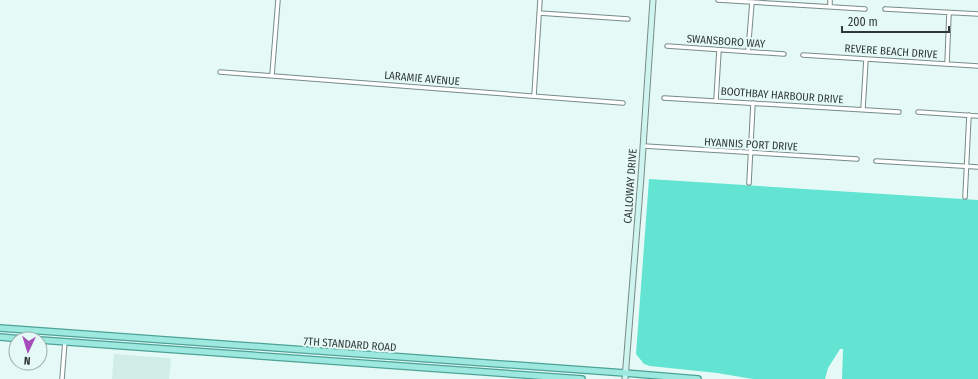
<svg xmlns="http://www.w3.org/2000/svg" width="978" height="379" viewBox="0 0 978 379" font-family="'Fira Sans Condensed',sans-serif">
	<rect width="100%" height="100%" fill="#e5faf6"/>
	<path fill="#d0ede8" d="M114 354 169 358 171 359 169 379H112Z"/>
	<path fill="#63e4d2" d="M649 179 978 200V379H842L843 349H840L828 368 825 379H753L717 373 650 366 644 364 636 354Z"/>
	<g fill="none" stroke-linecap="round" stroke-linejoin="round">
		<defs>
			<path id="street" d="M718 0 865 9
				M830 6V0
				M885 9 978 14
				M539 13 628 19
				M667 46 784 54
				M748 52 752 2
				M803 55 978 66
				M947 64 949 13
				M220 72 623 103
				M272 75 278 0
				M534 96 540 0
				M664 98 899 112
				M716 100 719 50
				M863 109 866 59
				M918 112 978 116
				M644 146 857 159
				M876 161 978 167
				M749 183 753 103
				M965 197 969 115
				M62 379 65 341"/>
			<path id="secondary" d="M625 379 641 177 653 0"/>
			<path id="primary" d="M0 328 625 373 698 379
				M0 337 22 339
				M40 340 582 379"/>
		</defs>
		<use href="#street" stroke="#788b87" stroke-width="5.5"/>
		<use href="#secondary" stroke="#788b87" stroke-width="7"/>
		<use href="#primary" stroke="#4da296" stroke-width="8"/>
		<use href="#street" stroke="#fff" stroke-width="3.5"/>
		<use href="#secondary" stroke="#cef4ef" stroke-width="5"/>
		<use href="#primary" stroke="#9de9df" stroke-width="5.5"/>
	</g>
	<g text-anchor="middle" stroke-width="4" stroke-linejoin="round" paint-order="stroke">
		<g font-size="11" fill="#313937" stroke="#e5faf6">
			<text transform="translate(726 41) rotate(4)" y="4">SWANSBORO WAY</text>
			<text transform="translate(891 51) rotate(4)" y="4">REVERE BEACH DRIVE</text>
			<text transform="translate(422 78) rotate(5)" y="4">LARAMIE AVENUE</text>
			<text transform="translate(782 95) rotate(4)" y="4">BOOTHBAY HARBOUR DRIVE</text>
			<text transform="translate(751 144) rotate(3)" y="4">HYANNIS PORT DRIVE</text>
			<text transform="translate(630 186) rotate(-86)" y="4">CALLOWAY DRIVE</text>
			<text transform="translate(350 344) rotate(4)" y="4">7TH STANDARD ROAD</text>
		</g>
	</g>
	<g transform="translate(28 351) rotate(184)"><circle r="19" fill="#e5faf6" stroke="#9dadaa"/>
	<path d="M0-3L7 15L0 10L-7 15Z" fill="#a54cb8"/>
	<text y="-6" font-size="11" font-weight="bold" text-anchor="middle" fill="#313937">N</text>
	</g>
	<path d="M842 26v6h107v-6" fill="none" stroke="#313937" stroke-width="2"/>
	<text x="848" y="26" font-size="12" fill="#313937" stroke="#e5faf6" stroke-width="3" paint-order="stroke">200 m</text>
</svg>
